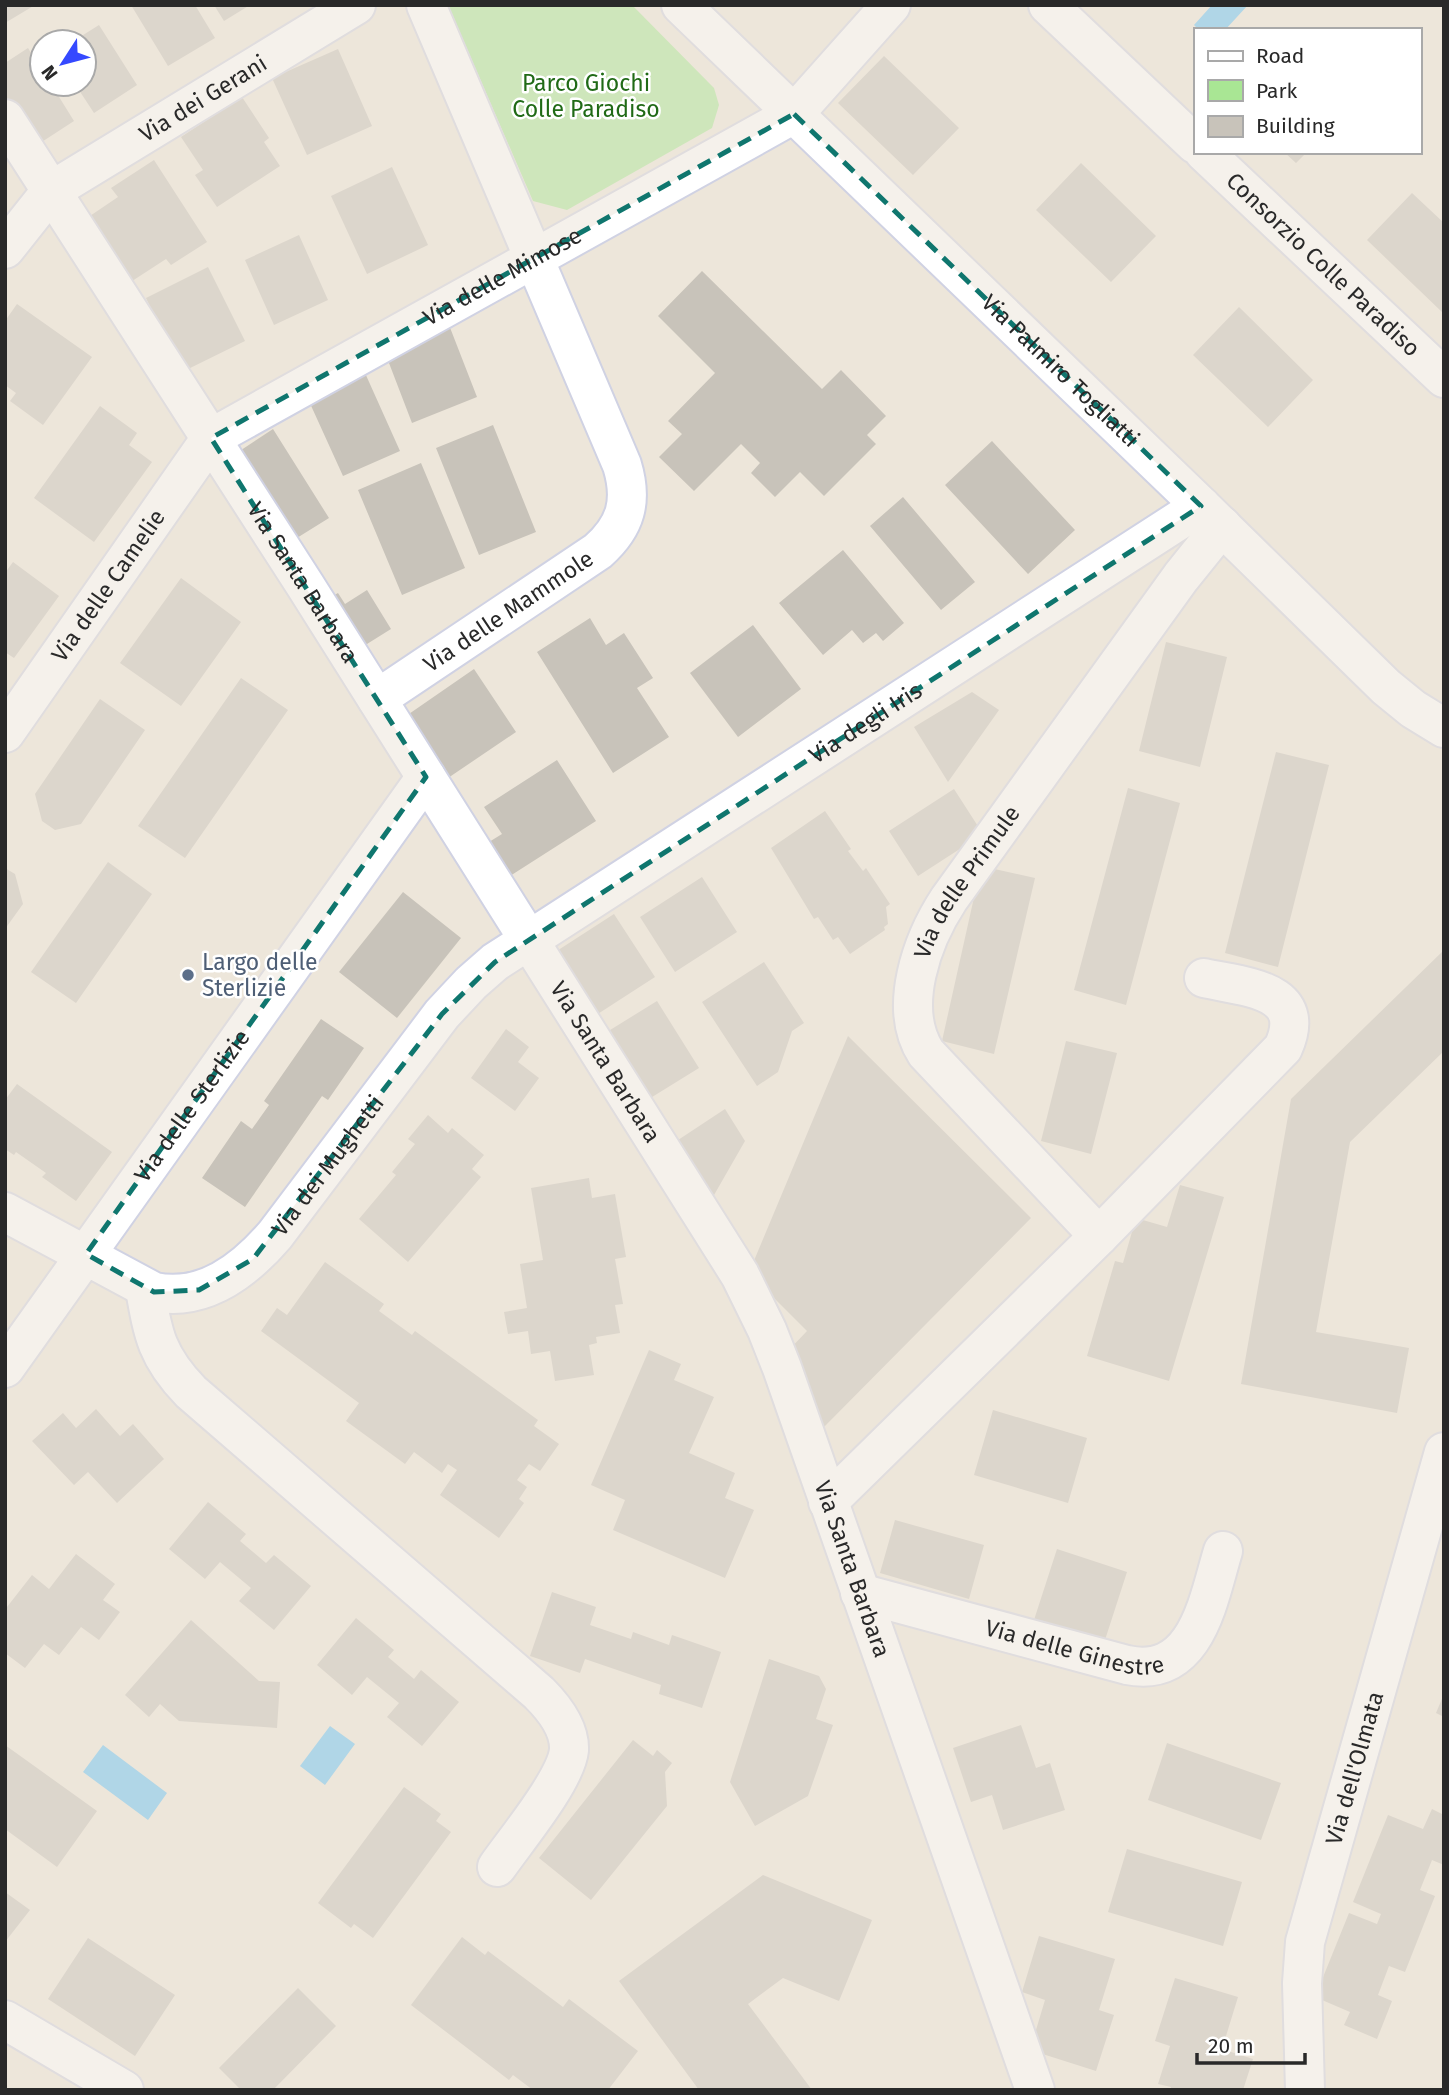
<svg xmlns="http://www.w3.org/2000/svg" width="1449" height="2095" viewBox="0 0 1449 2095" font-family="'Fira Sans',sans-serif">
	<rect width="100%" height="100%" fill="#ede6da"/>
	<path fill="#a9e694" d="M448 5H632L714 88 719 105 712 128 567 210 533 201Z"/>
	<path fill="#67c3f5" d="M1212 5H1248L1225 30H1199L1194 25Z
		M330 1726 355 1744 325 1785 300 1766Z
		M103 1745 167 1793 148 1820 83 1772Z"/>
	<path fill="#c8c3ba" d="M5 5H35L5 23Z
		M131 5H195L215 38 168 66Z
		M214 5H250L224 21Z
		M99 25 137 85 94 113 75 84H84V42H72Z
		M28 48 42 71V84H51L74 121 34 147 5 102V63Z
		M338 49 372 126 307 155 272 78Z
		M884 56 959 128 913 175 838 103Z
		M242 97 269 138 264 142 280 166 217 207 195 175 203 170 181 137Z
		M1284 152H1307L1296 163Z
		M154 160 207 242 171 265 166 259 126 285 84 220 118 197 111 188Z
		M1081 163 1156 236 1111 282 1036 210Z
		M392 167 428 245 367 274 331 196Z
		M1412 193 1444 223 1442 312 1367 240Z
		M299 235 328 300 274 325 245 260Z
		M208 267 245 341 182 372 146 298Z
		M702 271 822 389 841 370 886 416 867 435 876 444 824 496 800 472 775 497 751 473 760 463 741 444 694 491 659 457 682 434 668 421 715 373 658 316Z
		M17 304 92 357 43 425 10 401 16 393 5 385V321Z
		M1239 307 1313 380 1268 427 1193 355Z
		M449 325 477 397 412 423 384 350Z
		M365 373 400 451 343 476 308 399Z
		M100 406 137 433 129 445 152 462 94 542 34 498Z
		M493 425 536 532 479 555 436 448Z
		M273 429 329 518 284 546 229 458Z
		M992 441 1075 530 1028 574 945 485Z
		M421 463 465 568 402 595 358 490Z
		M903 497 975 582 941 610 870 526Z
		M843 550 904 623 883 641 876 633 863 643 852 630 823 655 779 603Z
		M13 562 59 596 14 658 5 652V573Z
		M181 578 241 622 181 706 120 663Z
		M367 590 391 629 351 654 319 604 338 593 345 604Z
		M590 618 606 645 624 633 653 678 637 688 669 737 613 773 537 652Z
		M753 625 801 689 738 737 690 673Z
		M1166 642 1227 657 1200 767 1139 751Z
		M474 669 516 732 448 778 406 716Z
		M241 678 288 710 185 858 138 826Z
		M972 692 999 710 948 782 914 727Z
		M100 699 145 730 81 824 55 830 42 821 35 794Z
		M1276 752 1329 765 1278 967 1225 953Z
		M557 760 596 821 510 876 489 842 502 834 484 807Z
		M1128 788 1180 803 1126 1005 1074 990Z
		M954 789 983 834 918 876 889 831Z
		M825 811 851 849 848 851 863 871 866 868 890 904 886 907 888 924 884 927 885 930 850 954 838 937 833 940 818 917 814 919 771 848Z
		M108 862 152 894 76 1003 31 972Z
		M981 866 1035 878 994 1054 942 1041Z
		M5 868 15 874 23 904 5 929Z
		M702 877 737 932 675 972 640 917Z
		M403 892 461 938 397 1018 339 972Z
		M614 914 655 977 590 1019 549 956Z
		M1444 950V1051L1350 1142 1316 1332 1409 1348 1397 1413 1241 1384 1291 1099Z
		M764 962 804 1023 792 1031 778 1072 757 1086 702 1002Z
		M657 1001 699 1068 644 1102 602 1035Z
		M321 1019 364 1048 328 1100 322 1096 245 1207 202 1178 241 1121 252 1129 269 1105 264 1101Z
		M506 1029 529 1047 518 1062 539 1078 515 1111 471 1078Z
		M848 1036 1031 1218 824 1427 807 1411 803 1394 810 1386 792 1369 787 1352 807 1331 769 1293 753 1263Z
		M1066 1041 1117 1053 1091 1154 1041 1141Z
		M17 1084 112 1152 76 1201 42 1177 46 1173 16 1152 14 1155 5 1149V1100Z
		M725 1109 745 1141 710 1202 672 1144Z
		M428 1115 448 1133 452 1128 484 1155 472 1169 481 1177 408 1262 359 1219 396 1175 392 1172 415 1144 408 1139Z
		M589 1178 592 1198 615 1194 626 1257 615 1259 623 1304 615 1305 620 1333 596 1337 597 1343 589 1345 594 1375 555 1381 550 1351 531 1354 528 1331 508 1334 504 1312 527 1308 520 1264 543 1260 531 1188Z
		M1180 1185 1224 1197 1169 1381 1087 1356 1115 1261 1123 1263 1136 1218 1167 1227Z
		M325 1262 384 1304 379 1311 412 1335 415 1331 538 1420 534 1426 559 1444 540 1471 529 1464 517 1480 527 1487 519 1499 524 1503 499 1538 440 1495 457 1470 448 1464 442 1473 414 1452 405 1464 346 1421 359 1403 261 1331 277 1308 287 1315Z
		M649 1350 681 1364 674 1380 714 1397 689 1453 735 1473 725 1498 754 1510 725 1578 613 1530 625 1500 591 1485Z
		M96 1409 120 1436 133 1424 164 1459 117 1503 88 1472 74 1485 32 1441 63 1413 76 1428Z
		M993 1410 1087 1438 1068 1503 974 1475Z
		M208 1502 246 1534 240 1541 266 1563 274 1555 311 1586 274 1630 239 1601 251 1588 220 1562 205 1579 169 1549Z
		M895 1520 984 1545 969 1599 880 1573Z
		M1057 1549 1127 1572 1104 1643 1034 1620Z
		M76 1554 115 1584 103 1600 120 1612 99 1640 81 1627 59 1655 44 1644 25 1668 5 1653V1606L7 1607 32 1575 49 1589Z
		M552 1592 596 1607 590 1625 631 1639 633 1632 669 1645 672 1635 721 1652 702 1708 659 1694 661 1685 585 1659 580 1673 530 1656Z
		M356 1618 394 1650 388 1657 414 1679 421 1670 459 1702 422 1746 387 1717 399 1703 367 1677 352 1695 317 1665Z
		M191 1620 259 1681 280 1682 277 1728 179 1721 160 1704 149 1717 125 1695Z
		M769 1659 819 1676 826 1689 816 1719 833 1725 808 1796 755 1826 730 1782Z
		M1444 1694V1717L1436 1713Z
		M1021 1725 1036 1768 1050 1763 1065 1810 1003 1830 992 1795 971 1802 953 1748Z
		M633 1740 653 1756 657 1750 672 1763 665 1772 667 1806 591 1900 539 1858Z
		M1167 1743 1281 1783 1261 1840 1148 1800Z
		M5 1745 97 1811 57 1867 5 1829Z
		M404 1787 441 1814 436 1821 451 1832 373 1938 354 1924 351 1928 318 1903Z
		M1432 1809 1444 1815V1865L1432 1860 1420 1890 1435 1896 1405 1972 1389 1966 1378 1995 1392 2001 1377 2039 1344 2025 1350 2012 1315 1997 1349 1913 1377 1924 1381 1914 1353 1902 1388 1815 1423 1829Z
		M1127 1849 1242 1882 1223 1946 1108 1912Z
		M763 1875 872 1920 839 2001 783 1978 748 2004 812 2090H699L619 1981Z
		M5 1892 30 1910 5 1942Z
		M1039 1936 1115 1959 1099 2010 1114 2015 1096 2071 1030 2050 1045 2000 1022 1992Z
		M462 1937 485 1955 488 1951 563 2007 569 1999 638 2051 608 2090H533L513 2075 509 2080 411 2005Z
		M88 1938 175 1995 135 2056 48 1999Z
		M1175 1978 1238 1997 1222 2049 1253 2059 1243 2090H1170L1171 2087 1158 2084 1170 2046 1155 2041Z
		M298 1988 336 2026 273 2090H241L219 2068Z"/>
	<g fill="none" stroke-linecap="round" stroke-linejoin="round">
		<defs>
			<g id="minor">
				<path id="s1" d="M681 5 1201 506 1386 687 1413 709 1444 728"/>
				<path d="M1048 5 1195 144"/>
				<path id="s2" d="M5 119 305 585 740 1275 767 1330 782 1368 1035 2090"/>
				<path id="s3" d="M1204 152 1444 378"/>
				<path id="s4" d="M5 249 51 191 356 5"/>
				<path id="s5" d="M377 699 598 551C626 526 633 501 622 465L426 5"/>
				<path id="s6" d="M5 733 211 438 794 114 891 5"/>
				<path id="s7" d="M5 1212 154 1292C204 1302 244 1271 275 1235L442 1014 471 983 495 962 1201 506"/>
				<path id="s8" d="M1099 1236 926 1053C897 1008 922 940 949 899L1181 577 1222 526"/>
				<path d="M145 1289C153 1335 157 1357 191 1392L539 1693C554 1708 570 1728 569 1750 566 1780 515 1841 497 1867"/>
				<path id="s9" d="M5 1368 426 777"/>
				<path d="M828 1502 1099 1236 1283 1048C1310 989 1244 987 1204 978"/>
				<path id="s10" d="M860 1593 1127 1665C1197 1679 1208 1600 1223 1551"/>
				<path d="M5 2020 124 2090"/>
				<path id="s11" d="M1305 2090 1302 1983 1305 1942 1444 1452"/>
			</g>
		</defs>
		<use href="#minor" stroke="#d0d2e3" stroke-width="42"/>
		<use href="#minor" stroke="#fff" stroke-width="38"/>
	</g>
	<path d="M0 0H1449V2095H0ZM794 114 1201 506 495 962 442 1014 253 1259 199 1290 154 1292 86 1254 426 777 211 438Z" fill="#ede6da" fill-opacity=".55" fill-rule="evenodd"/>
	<path fill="none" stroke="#0f766e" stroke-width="5" stroke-dasharray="14 9" stroke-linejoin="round" d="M794 114 1201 506 495 962 442 1014 253 1259 199 1290 154 1292 86 1254 426 777 211 438Z"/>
	<circle fill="#5c6f8a" stroke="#fff" stroke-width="2.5" cx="188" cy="975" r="7"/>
	<g text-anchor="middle" stroke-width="5" stroke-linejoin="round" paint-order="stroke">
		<g font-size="23" fill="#206a16" stroke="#fff">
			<text x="586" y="91">Parco Giochi<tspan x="586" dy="26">Colle Paradiso</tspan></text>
		</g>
		<g font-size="23" fill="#292929" stroke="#fff">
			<text dy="8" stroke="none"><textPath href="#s4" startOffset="252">Via dei Gerani</textPath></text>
			<text dy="8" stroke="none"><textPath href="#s3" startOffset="164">Consorzio Colle Paradiso</textPath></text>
			<text dy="8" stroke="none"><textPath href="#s6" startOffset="693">Via delle Mimose</textPath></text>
			<text dy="8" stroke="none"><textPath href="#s1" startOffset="527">Via Palmiro Togliatti</textPath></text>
			<text dy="8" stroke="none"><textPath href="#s2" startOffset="551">Via Santa Barbara</textPath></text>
			<text dy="8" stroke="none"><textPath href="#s6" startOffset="180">Via delle Camelie</textPath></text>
			<text dy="8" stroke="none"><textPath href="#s5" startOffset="158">Via delle Mammole</textPath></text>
			<text dy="8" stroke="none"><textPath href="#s7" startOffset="1102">Via degli Iris</textPath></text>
			<text dy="8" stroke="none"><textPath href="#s8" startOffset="439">Via delle Primule</textPath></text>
			<text dy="8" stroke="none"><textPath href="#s2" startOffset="1118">Via Santa Barbara</textPath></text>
			<text dy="8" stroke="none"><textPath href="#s9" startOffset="322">Via delle Sterlizie</textPath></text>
			<text dy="8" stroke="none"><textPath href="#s7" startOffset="397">Via dei Mughetti</textPath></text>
			<text dy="8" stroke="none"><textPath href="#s2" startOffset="1685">Via Santa Barbara</textPath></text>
			<text dy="8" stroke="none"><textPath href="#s10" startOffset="222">Via delle Ginestre</textPath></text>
			<text dy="8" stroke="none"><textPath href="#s11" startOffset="329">Via dell'Olmata</textPath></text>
		</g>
		<g font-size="23" fill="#4e5e75" stroke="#fff" text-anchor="start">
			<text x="202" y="970">Largo delle<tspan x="202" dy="26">Sterlizie</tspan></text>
		</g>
	</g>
	<rect width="1449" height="2095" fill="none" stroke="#292929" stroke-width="14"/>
	<rect x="1194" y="28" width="228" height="126" fill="#ffffff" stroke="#a9a9a9" stroke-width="2"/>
	<rect x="1208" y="51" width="35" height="10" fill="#ffffff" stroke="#a9a9a9" stroke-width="2"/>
	<text x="1256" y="63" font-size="21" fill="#292929">Road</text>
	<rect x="1208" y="80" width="35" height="21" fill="#a9e694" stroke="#a9a9a9" stroke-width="2"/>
	<text x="1256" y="98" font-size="21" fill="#292929">Park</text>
	<rect x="1208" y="116" width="35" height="21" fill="#c8c3ba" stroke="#a9a9a9" stroke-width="2"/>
	<text x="1256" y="133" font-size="21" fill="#292929">Building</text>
	<g transform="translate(63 63) rotate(234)"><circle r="33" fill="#ffffff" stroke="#a9a9a9" stroke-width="2"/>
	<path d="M0-5L12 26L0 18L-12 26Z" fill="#3549ff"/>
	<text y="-10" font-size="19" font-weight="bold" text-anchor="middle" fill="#292929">N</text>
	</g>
	<path d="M1197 2053v10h108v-10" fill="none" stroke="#292929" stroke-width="3.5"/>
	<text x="1208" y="2053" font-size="21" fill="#292929" stroke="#ffffff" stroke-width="5" paint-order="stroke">20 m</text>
</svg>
